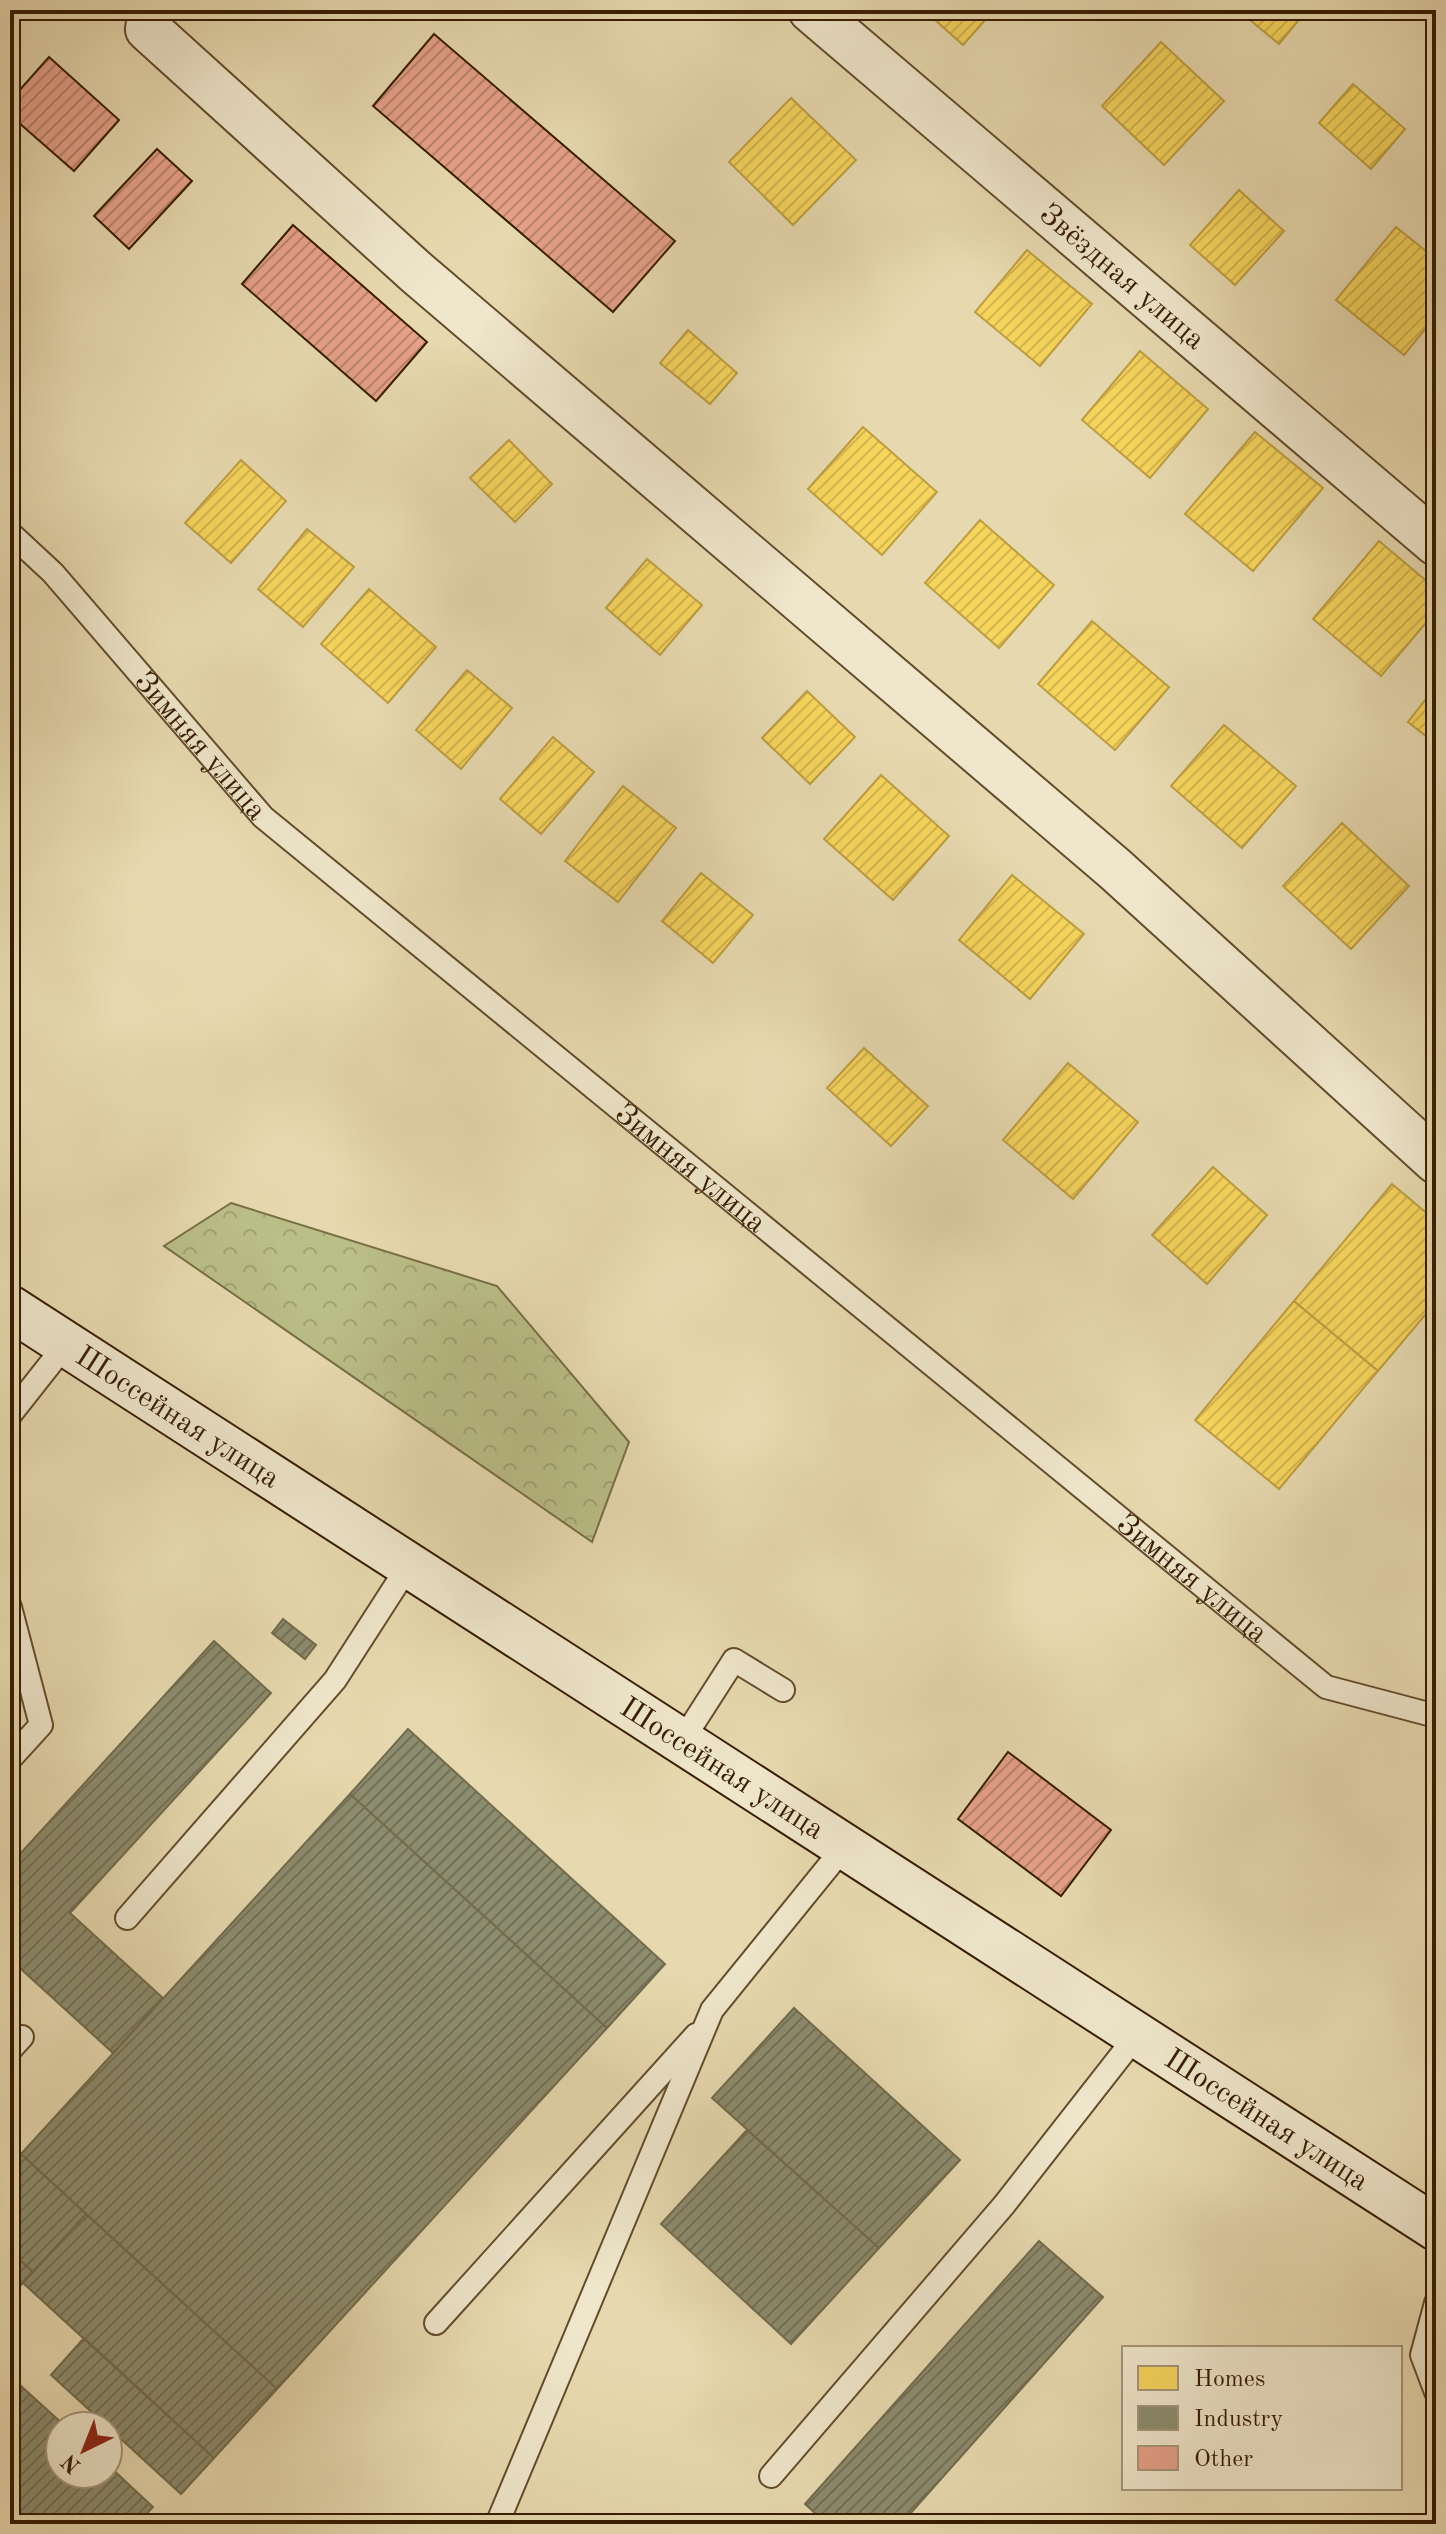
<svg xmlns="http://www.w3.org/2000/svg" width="1446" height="2534" viewBox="0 0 1446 2534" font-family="'Old Standard TT',serif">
	<defs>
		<pattern id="forest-crowns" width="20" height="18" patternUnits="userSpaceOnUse" patternTransform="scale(2)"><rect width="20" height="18" fill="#babe87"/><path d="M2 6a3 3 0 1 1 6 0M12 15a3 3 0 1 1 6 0" fill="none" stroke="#a0a373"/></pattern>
		<pattern id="homes-hatch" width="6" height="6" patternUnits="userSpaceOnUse" patternTransform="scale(2)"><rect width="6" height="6" fill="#f6d55c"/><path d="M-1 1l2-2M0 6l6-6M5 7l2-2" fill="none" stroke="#d4b64e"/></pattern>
		<pattern id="industry-hatch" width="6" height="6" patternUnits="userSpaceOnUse" patternTransform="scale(2)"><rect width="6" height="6" fill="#8c8c6e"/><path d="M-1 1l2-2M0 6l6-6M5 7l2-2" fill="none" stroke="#737258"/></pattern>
		<pattern id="building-hatch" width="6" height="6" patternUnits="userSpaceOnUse" patternTransform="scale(2)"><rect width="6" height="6" fill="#e6a189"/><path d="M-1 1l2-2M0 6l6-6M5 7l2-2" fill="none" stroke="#bb836e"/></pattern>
	</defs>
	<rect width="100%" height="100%" fill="#e7d9af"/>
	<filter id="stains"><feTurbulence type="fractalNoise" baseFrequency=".0025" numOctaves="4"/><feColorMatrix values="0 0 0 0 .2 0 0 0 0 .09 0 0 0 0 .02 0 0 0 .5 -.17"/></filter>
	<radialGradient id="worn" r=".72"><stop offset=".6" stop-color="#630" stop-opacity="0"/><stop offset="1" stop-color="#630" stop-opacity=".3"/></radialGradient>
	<path fill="url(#forest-crowns)" stroke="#786e44" stroke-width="2" d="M231 1203 497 1286 629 1442 592 1542 164 1246Z"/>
	<path fill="url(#homes-hatch)" stroke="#bd9e41" stroke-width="2" d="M924 10H994L963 45Z
		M1238 10H1307L1279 44Z
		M1161 42 1224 101 1164 165 1102 106Z
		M1353 84 1405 129 1371 169 1319 123Z
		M791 98 856 160 793 225 729 162Z
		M1239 190 1284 231 1235 285 1190 245Z
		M1396 227 1436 259V316L1404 355 1336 300Z
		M1027 250 1092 304 1040 366 975 312Z
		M688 330 737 373 710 404 660 363Z
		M1140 351 1208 409 1150 478 1082 420Z
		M863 427 937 492 882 555 808 489Z
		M1255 432 1323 488 1253 571 1185 514Z
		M509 440 552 484 515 522 470 478Z
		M241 460 286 501 231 563 185 523Z
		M980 520 1054 585 999 648 925 583Z
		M307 529 354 567 303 627 258 589Z
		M1379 541 1436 589V611L1381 676 1313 619Z
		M647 559 702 605 660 655 606 608Z
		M369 589 436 647 388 703 321 644Z
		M1092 621 1169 687 1115 750 1038 684Z
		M467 670 512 708 461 769 416 730Z
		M1436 686V744L1408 722Z
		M807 691 855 737 810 784 762 738Z
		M1224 725 1296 786 1242 848 1171 786Z
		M553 737 594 772 541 834 500 799Z
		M881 775 949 836 893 900 824 839Z
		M623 786 676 828 618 902 565 861Z
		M1342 823 1409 886 1351 949 1283 886Z
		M701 873 753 915 713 963 662 921Z
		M1012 875 1084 934 1030 999 959 940Z
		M864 1048 928 1106 891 1146 827 1088Z
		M1068 1063 1138 1122 1073 1199 1003 1140Z
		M1213 1167 1267 1215 1207 1284 1152 1235Z
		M1392 1184 1436 1221V1302L1378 1371 1294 1301Z
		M1294 1301 1378 1371 1279 1489 1195 1420Z"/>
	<path fill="url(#industry-hatch)" stroke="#726b4d" stroke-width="2" d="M283 1619 316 1645 305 1659 272 1633Z
		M214 1641 271 1693 70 1913 163 1998 113 2053 10 1959V1865Z
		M408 1729 665 1964 607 2028 350 1794Z
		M350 1794 607 2028 277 2389 21 2154Z
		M794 2008 960 2160 879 2248 712 2098Z
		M747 2130 879 2248 791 2344 661 2224Z
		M21 2154 86 2214 33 2272 10 2251V2166Z
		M86 2214 277 2389 214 2458 23 2283Z
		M1039 2241 1103 2297 901 2524H827L805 2504Z
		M10 2251 33 2272 10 2297Z
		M84 2338 214 2458 181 2494 51 2375Z
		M10 2376 65 2426H60V2474H108V2465L153 2507 137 2524H10Z
		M145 2516 154 2524H137Z"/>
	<path fill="url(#building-hatch)" stroke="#371d01" stroke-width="2" d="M434 34 675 241 613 312 373 106Z
		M49 57 119 120 74 171 10 115V101Z
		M157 149 192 181 129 249 94 216Z
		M293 225 427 342 376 401 242 284Z
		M1008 1752 1111 1830 1061 1896 958 1819Z"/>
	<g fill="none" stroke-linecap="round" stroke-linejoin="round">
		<defs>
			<g id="lane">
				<path id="s1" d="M10 533 53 573 263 817 1326 1687 1436 1716"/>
				<path d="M10 1415 66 1344"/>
				<path d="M10 1607 41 1725 10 1759"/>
				<path d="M682 1741 734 1660 783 1690"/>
				<path d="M127 1918 335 1680 409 1565"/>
				<path d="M10 2050 22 2037"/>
				<path d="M1436 2303 1422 2355 1436 2392"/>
				<path d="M436 2323 696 2035"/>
				<path d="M771 2476 1004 2205 1137 2035"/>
				<path d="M497 2524 712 2010 845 1846"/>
			</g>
			<g id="street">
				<path d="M151 10 148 29 416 272 1115 869 1436 1161"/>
				<path id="s2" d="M811 10 1436 543"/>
			</g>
			<g id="secondary">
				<path id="s3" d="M10 1308 1436 2228"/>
			</g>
		</defs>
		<use href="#lane" stroke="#634c2c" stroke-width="26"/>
		<use href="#street" stroke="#634c2c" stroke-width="48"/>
		<use href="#secondary" stroke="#371d01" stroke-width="48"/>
		<use href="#lane" stroke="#efe6cb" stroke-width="22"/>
		<use href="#street" stroke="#efe6cb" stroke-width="44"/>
		<use href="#secondary" stroke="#efe6cb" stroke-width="44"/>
	</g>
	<g text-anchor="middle" stroke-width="8" stroke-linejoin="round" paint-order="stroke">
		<g font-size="30" fill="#371d01" stroke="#efe6cb">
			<text dy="10" stroke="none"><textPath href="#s2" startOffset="410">Звёздная улица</textPath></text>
			<text dy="10" stroke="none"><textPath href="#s1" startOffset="286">Зимняя улица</textPath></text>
			<text dy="10" stroke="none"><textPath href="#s1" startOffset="934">Зимняя улица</textPath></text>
			<text dy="10" stroke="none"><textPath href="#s3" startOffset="200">Шоссейная улица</textPath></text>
			<text dy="10" stroke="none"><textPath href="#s1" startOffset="1582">Зимняя улица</textPath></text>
			<text dy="10" stroke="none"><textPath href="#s3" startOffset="848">Шоссейная улица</textPath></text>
			<text dy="10" stroke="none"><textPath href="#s3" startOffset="1496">Шоссейная улица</textPath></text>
		</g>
	</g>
	<rect width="1446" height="2534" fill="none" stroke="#e7d9af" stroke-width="40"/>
	<rect x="12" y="12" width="1422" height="2510" fill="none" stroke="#371d01" stroke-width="4"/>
	<rect x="20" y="20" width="1406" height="2494" fill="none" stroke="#371d01" stroke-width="2"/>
	<rect x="1122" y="2346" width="280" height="144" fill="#efe6cb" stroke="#a5967a" stroke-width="2"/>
	<rect x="1138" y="2366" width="40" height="24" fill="#f6d55c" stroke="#a5967a" stroke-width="2"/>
	<text x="1194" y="2386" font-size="24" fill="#371d01">Homes</text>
	<rect x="1138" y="2406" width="40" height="24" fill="#8c8c6e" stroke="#a5967a" stroke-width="2"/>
	<text x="1194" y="2426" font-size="24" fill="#371d01">Industry</text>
	<rect x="1138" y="2446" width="40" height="24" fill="#e6a189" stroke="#a5967a" stroke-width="2"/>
	<text x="1194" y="2466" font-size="24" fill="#371d01">Other</text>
	<g transform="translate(84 2450) rotate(223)"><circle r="38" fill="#efe6cb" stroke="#a5967a" stroke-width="2"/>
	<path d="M0-6L14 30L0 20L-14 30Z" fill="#8f2418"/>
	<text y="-12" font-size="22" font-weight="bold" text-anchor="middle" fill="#371d01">N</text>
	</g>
	<rect width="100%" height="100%" filter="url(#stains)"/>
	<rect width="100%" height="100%" fill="url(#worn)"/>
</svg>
